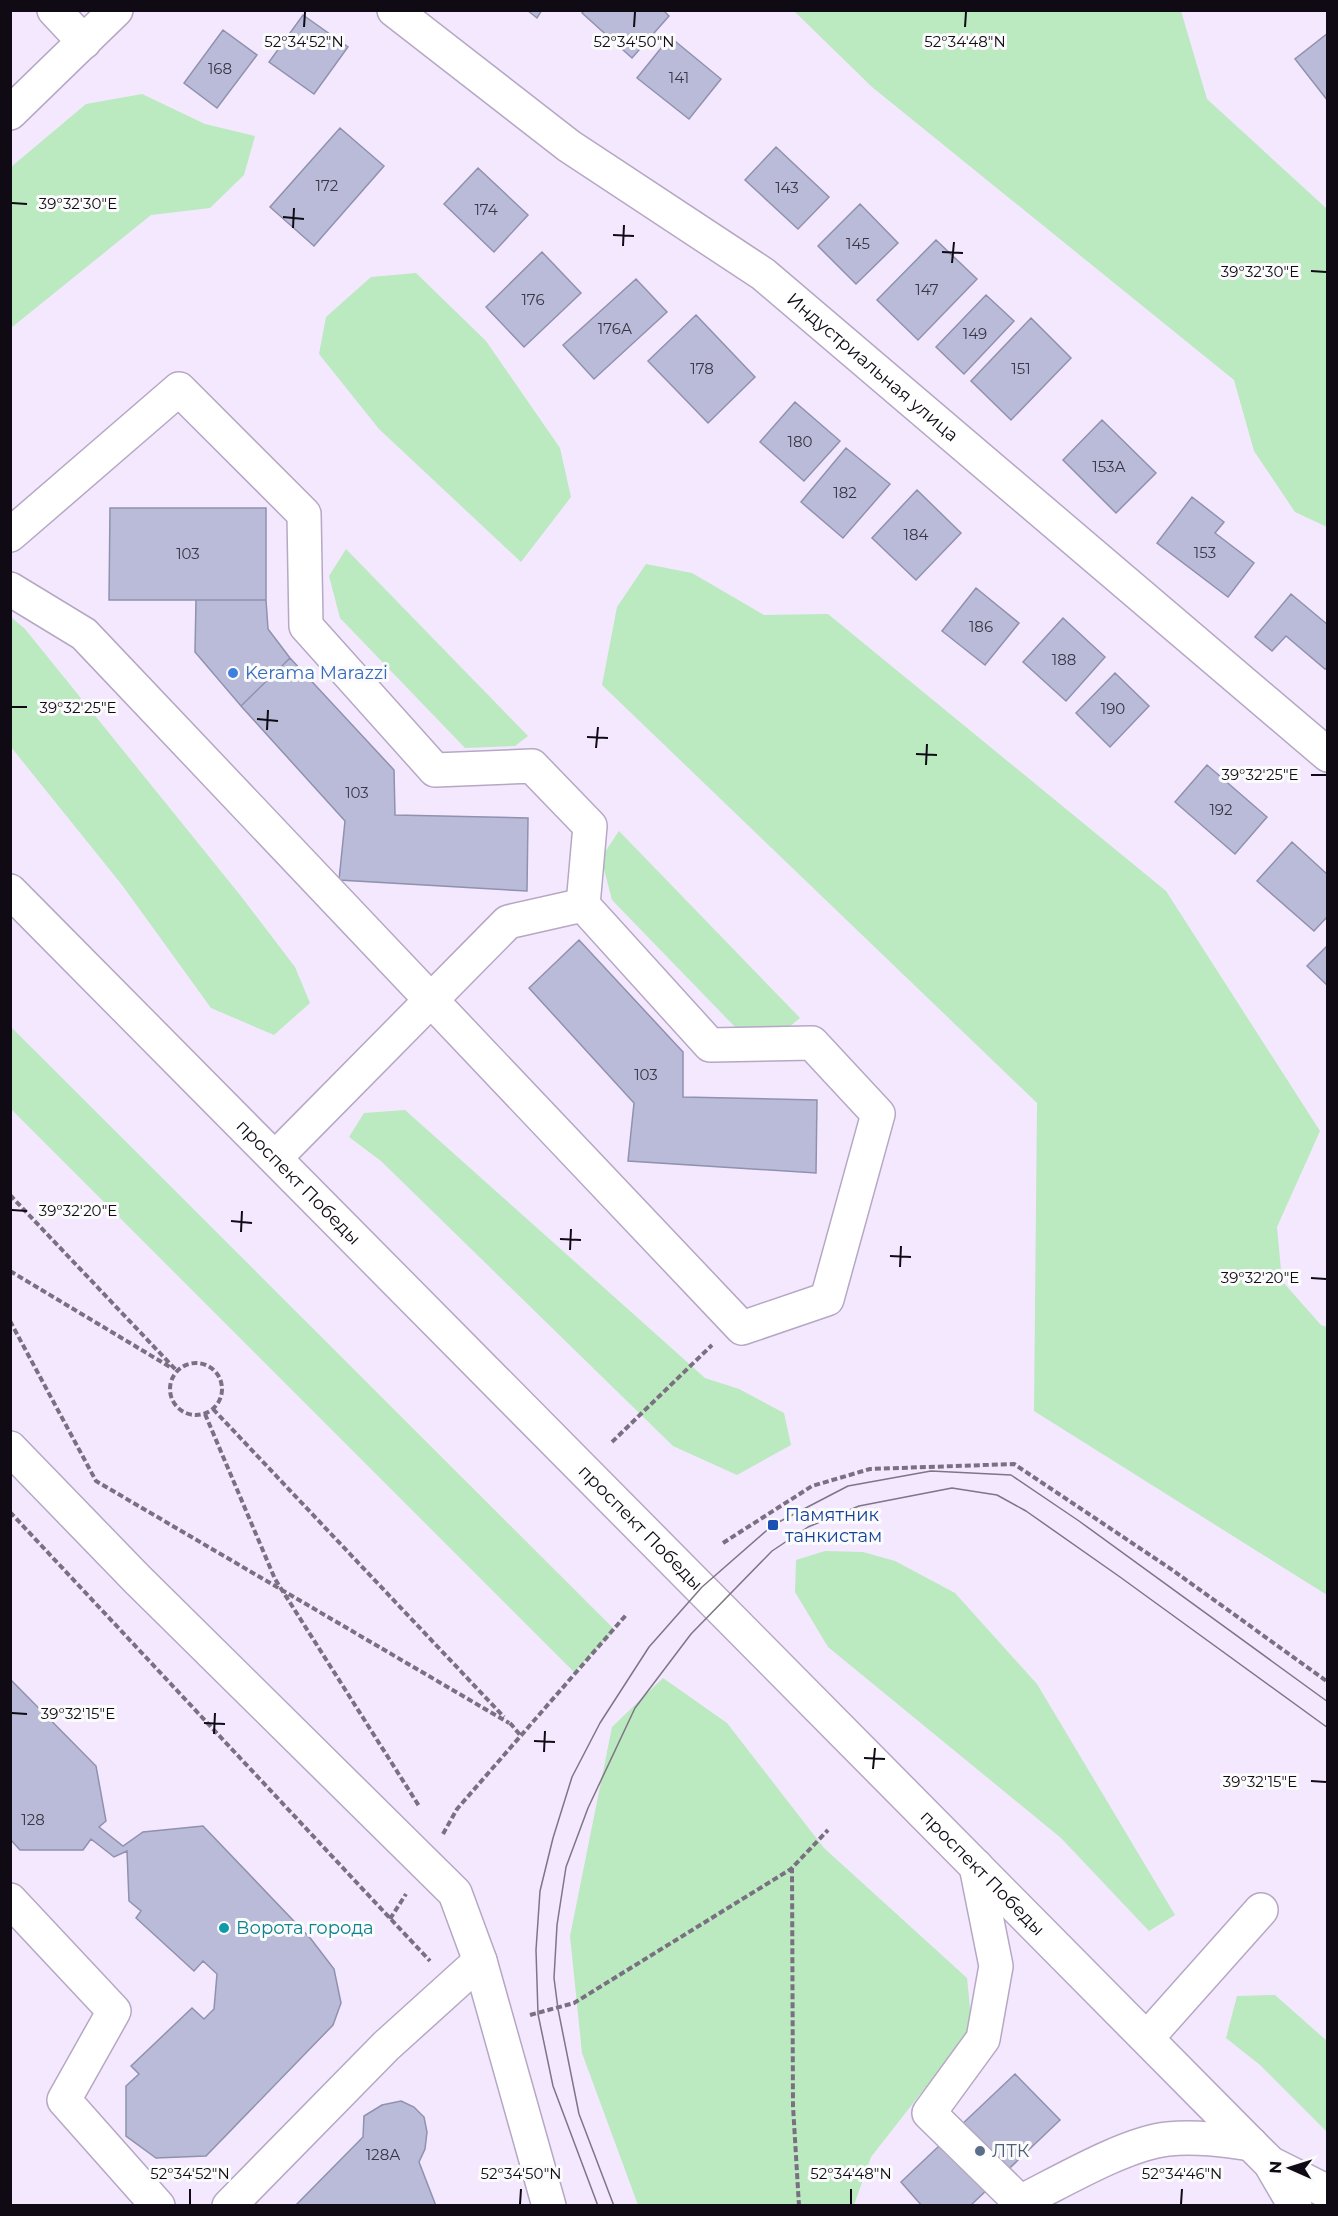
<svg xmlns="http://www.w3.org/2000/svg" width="1338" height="2216" viewBox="0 0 1338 2216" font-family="Montserrat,sans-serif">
	<rect width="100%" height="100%" fill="#f4e8ff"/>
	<path fill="#bbe9c0" d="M794 11H1181L1207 99 1327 209V527L1295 512 1254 451 1234 380 872 87Z
		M142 94 205 124 255 136 244 175 210 208 151 215 11 328V167L86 104Z
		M416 273 486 341 560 448 571 497 521 562 379 429 319 354 326 317 371 277Z
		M346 549 528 736 515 746 465 748 340 618 329 576Z
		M646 564 692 573 764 615 828 614 1166 891 1320 1131 1277 1227 1282 1281 1321 1325 1327 1327V1595L1034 1411 1037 1103 602 685 617 607Z
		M11 617 25 629 240 895 295 967 310 1003 274 1035 211 1008 122 885 11 747Z
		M619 831 800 1018 788 1028 738 1030 612 900 601 858Z
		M10 1026 615 1630 574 1672 11 1109Z
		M405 1110 705 1378 739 1389 784 1413 791 1445 737 1475 673 1446 381 1161 349 1137 364 1113Z
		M825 1551 863 1552 895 1561 955 1593 1037 1684 1175 1915 1149 1931 1061 1838 828 1647 795 1592 796 1560Z
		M663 1678 727 1723 824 1848 967 1978 972 2028 871 2157 854 2205H638L582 2053 570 1936 612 1727Z
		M1275 1995 1327 2041V2132L1260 2065 1226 2038 1237 1996Z"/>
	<path fill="#b9bbd9" stroke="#8f91ae" stroke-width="1.5" d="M527 10H542L537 18Z
		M585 10H663L669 16 632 58 582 13Z
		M303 15 348 47 314 94 269 62Z
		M223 30 257 55 217 108 184 83Z
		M1328 33V101L1295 59Z
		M670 37 721 79 689 119 637 78Z
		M340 128 384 166 314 246 270 207Z
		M776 147 829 197 798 229 745 180Z
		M478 168 528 215 494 252 444 204Z
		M860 204 898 243 856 284 818 246Z
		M936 240 977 279 918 340 877 300Z
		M542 252 581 293 524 347 486 307Z
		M636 279 667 312 594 379 563 345Z
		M986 295 1014 321 964 374 936 347Z
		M696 315 755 377 708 423 648 361Z
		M1031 318 1071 358 1011 420 971 381Z
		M795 402 840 441 804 481 760 442Z
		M1102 420 1156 473 1116 513 1063 460Z
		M846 448 890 484 843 538 801 502Z
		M917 490 961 533 916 580 872 538Z
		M1192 497 1224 522 1215 533 1254 563 1228 597 1157 543Z
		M110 508H266V600H109Z
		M976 588 1019 623 985 665 942 631Z
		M1291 594 1328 625V667L1325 669 1286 636 1272 651 1255 637Z
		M196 600H266L268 629 290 658 241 706 195 652Z
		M1063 618 1105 657 1066 701 1023 662Z
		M290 658 394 770 395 815 528 818 527 891 339 880 345 821 241 706Z
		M1115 673 1149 706 1110 747 1076 713Z
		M1207 765 1267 817 1235 854 1175 802Z
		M1292 842 1328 875V916L1314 931 1257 881Z
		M579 940 683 1052V1097L817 1100 816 1173 628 1161 634 1103 529 988Z
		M1328 945V986L1307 966Z
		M10 1679 96 1766 106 1821 99 1827 123 1846 143 1832 203 1826 311 1939 334 1969 341 2003 333 2025 206 2156 156 2158 126 2136V2086L139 2074 131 2066 192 2008 204 2019 214 2009 217 1974 203 1961 194 1971 136 1918 141 1911 129 1901 127 1851 114 1857 91 1839 83 1850H20L10 1839Z
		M1015 2074 1060 2120 970 2206H922L901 2182Z
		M401 2101 414 2107 424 2117 427 2132 425 2149 419 2162 436 2206H295L363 2137 364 2116 382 2105Z"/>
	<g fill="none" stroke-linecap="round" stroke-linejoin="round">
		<defs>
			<g id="minor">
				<path d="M54 10 84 42"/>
				<path id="s1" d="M394 10 569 146 763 274 1328 755"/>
				<path d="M10 113 116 10"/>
				<path d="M10 535 179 389 304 514 306 626 435 770 532 766 590 826 583 905 710 1045 812 1043 878 1114 827 1299 742 1328 84 634 10 589"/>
				<path d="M275 1158 508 922 583 905"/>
				<path d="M10 1448 137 1579 455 1893 480 1961 549 2206"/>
				<path d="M976 1866 996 1966 983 2039 929 2113 1020 2202C1059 2183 1126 2143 1168 2139 1196 2136 1224 2140 1251 2144"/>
				<path d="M10 1900 114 2011 64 2100 158 2206"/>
				<path d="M1147 2038 1261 1910"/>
				<path d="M229 2206 386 2046 480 1961"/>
			</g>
			<g id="major">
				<path id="s2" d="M10 891 1251 2144 1270 2163 1295 2206"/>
				<path d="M1270 2163 1328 2192"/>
			</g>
		</defs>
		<use href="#minor" stroke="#b6a8c3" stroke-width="36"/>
		<use href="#major" stroke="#b6a8c3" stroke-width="36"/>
		<path stroke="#797181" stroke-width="4" stroke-dasharray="6 3" stroke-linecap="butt" d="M10 1195 176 1370
			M10 1271 170 1367
			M10 1321 96 1481 509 1723
			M170 1389a26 26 0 1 1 52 0a26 26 0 1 1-52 0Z
			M213 1409 504 1717
			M205 1414 275 1579 419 1806
			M612 1442 712 1345
			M10 1512 430 1961
			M723 1543 812 1486 870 1469 1014 1464 1168 1567 1328 1682
			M510 1723 521 1736
			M443 1834 457 1809 626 1615
			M390 1919 406 1894
			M530 2015 574 2003 791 1869
			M799 2206 793 2106 792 1868 828 1830"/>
		<use href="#minor" stroke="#fff" stroke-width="33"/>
		<use href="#major" stroke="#fff" stroke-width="33"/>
		<path stroke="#7e7586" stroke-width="1.5" d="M598 2206 553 2086 538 2014 536 1950 540 1891 553 1838 572 1777 600 1723 649 1647 702 1587 773 1525 848 1486 931 1471 1011 1475 1079 1521 1328 1702
			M614 2206 579 2114 558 2009 554 1978 557 1925 566 1867 588 1808 635 1708 691 1634 772 1551 808 1527 859 1506 952 1488 997 1495 1026 1511 1120 1577 1328 1728"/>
	</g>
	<path fill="none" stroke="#0f0a14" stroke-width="2" d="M304 27 305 12M634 27 635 12M965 27 966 12M12 203 27 204M283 217 304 219M293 228 294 208M613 235 634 236M623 246 624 225M942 252 963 253M952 263 954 242M1311 271 1326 272M12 707H27M257 719 278 721M267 730 268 710M587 737 608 738M596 748 598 727M916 754 937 755M926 765 927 744M1311 775H1326M12 1210 27 1211M231 1221 252 1223M241 1232 242 1211M560 1239 581 1240M570 1250 571 1229M890 1256 911 1257M900 1267 901 1246M1311 1278 1326 1279M12 1713 27 1714M204 1723 225 1724M214 1734 215 1713M534 1741 555 1742M544 1752 545 1731M864 1758 885 1759M873 1769 875 1748M1311 1781 1326 1782M190 2204V2189M520 2204 521 2189M851 2204V2189M1181 2204 1182 2189"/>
	<circle fill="#3f7fe0" stroke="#fbfbfb" stroke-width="2" cx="233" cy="673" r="6"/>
	<rect fill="#1a4fb4" stroke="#fbfbfb" stroke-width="2" x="767" y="1519" width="12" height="12" rx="3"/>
	<circle fill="#0f9aa8" stroke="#fbfbfb" stroke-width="2" cx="224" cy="1928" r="6"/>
	<circle fill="#5c6f8a" stroke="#fbfbfb" stroke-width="2" cx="980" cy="2151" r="6"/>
	<g text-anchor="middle" stroke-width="6" stroke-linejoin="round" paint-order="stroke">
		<g font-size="15" fill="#3a3645">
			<text x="220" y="74">168</text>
			<text x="679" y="83">141</text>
			<text x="327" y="191">172</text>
			<text x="787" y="193">143</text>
			<text x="486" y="215">174</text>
			<text x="858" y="249">145</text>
			<text x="927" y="295">147</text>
			<text x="533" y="305">176</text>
			<text x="615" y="334">176А</text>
			<text x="975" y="339">149</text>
			<text x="702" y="374">178</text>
			<text x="1021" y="374">151</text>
			<text x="800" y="447">180</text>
			<text x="1109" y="472">153А</text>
			<text x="845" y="498">182</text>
			<text x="916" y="540">184</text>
			<text x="1205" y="558">153</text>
			<text x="188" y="559">103</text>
			<text x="981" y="632">186</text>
			<text x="1064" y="665">188</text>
			<text x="1113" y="714">190</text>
			<text x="357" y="798">103</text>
			<text x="1221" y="815">192</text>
			<text x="646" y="1080">103</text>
			<text x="33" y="1825">128</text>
			<text x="383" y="2160">128А</text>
		</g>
		<g font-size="18" fill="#0f0a14" stroke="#fbfbfb">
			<text dy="6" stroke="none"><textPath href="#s1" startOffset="598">Индустриальная улица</textPath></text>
			<text dy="6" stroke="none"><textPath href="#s2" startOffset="410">проспект Победы</textPath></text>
			<text dy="6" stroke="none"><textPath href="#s2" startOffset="896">проспект Победы</textPath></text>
			<text dy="6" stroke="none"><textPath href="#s2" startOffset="1382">проспект Победы</textPath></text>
		</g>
		<g font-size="18" fill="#366cbe" stroke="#fbfbfb" text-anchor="start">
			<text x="245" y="679">Kerama Marazzi</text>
		</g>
		<g font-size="18" fill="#164399" stroke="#fbfbfb" text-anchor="start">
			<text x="785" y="1521">Памятник<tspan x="785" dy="21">танкистам</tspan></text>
		</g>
		<g font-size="18" fill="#0d838f" stroke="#fbfbfb" text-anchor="start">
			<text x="236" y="1934">Ворота города</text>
		</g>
		<g font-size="18" fill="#4e5e75" stroke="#fbfbfb" text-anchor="start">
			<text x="992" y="2157">ЛТК</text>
		</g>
	</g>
	<g font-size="15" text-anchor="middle" fill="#0f0a14" stroke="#fbfbfb" stroke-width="6" stroke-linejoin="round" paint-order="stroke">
		<text x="304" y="47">52°34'52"N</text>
		<text x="634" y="47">52°34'50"N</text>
		<text x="965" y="47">52°34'48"N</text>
		<text x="78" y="209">39°32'30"E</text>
		<text x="1260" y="277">39°32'30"E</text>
		<text x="78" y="713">39°32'25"E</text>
		<text x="1260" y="780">39°32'25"E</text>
		<text x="78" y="1216">39°32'20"E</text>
		<text x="1260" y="1283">39°32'20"E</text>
		<text x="78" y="1719">39°32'15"E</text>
		<text x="1260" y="1787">39°32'15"E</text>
		<text x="190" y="2179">52°34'52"N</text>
		<text x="521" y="2179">52°34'50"N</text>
		<text x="851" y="2179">52°34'48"N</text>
		<text x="1182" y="2179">52°34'46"N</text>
	</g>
	<rect width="1338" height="2216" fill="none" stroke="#0f0a14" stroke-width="24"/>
	<g transform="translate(1290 2168) rotate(273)" stroke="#fbfbfb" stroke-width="4.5" paint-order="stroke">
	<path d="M0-4.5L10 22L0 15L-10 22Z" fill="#0f0a14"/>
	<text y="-9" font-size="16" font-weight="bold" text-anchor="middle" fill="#0f0a14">N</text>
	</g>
</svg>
